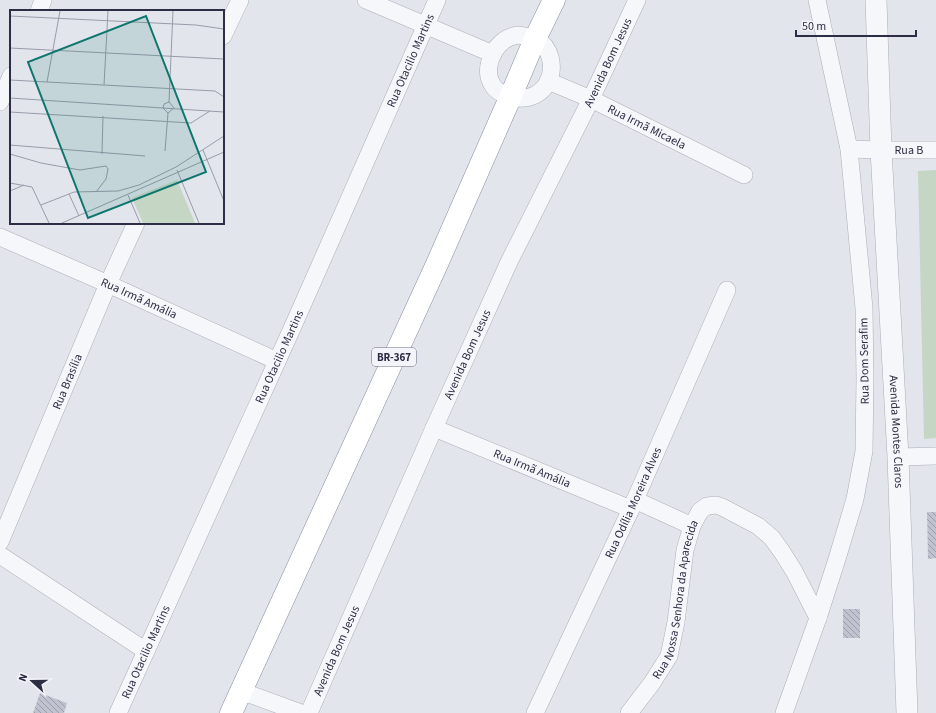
<svg xmlns="http://www.w3.org/2000/svg" width="936" height="713" viewBox="0 0 936 713" font-family="'Source Sans 3',sans-serif">
	<defs>
		<pattern id="building-back-hatch" width="6" height="6" patternUnits="userSpaceOnUse"><rect width="6" height="6" fill="#c0c3cf"/><path d="M-1 5l2 2M0 0l6 6M5-1l2 2" fill="none" stroke="#9c9faa"/></pattern>
	</defs>
	<rect width="100%" height="100%" fill="#e3e5ec"/>
	<path fill="#c5d6c4" d="M936 170V438L924 439 918 171Z"/>
	<path fill="url(#building-back-hatch)" d="M927 512H936V558L928 559Z
		M843 609H860V638H843Z
		M40 693 67 703 64 713H33Z"/>
	<g fill="none" stroke-linecap="round" stroke-linejoin="round">
		<defs>
			<g id="minor">
				<path d="M366 0 493 54"/>
				<path d="M39 11 43 0"/>
				<path d="M518 35C523 36 531 36 536 39 551 47 555 67 548 82 539 99 519 102 503 94 499 92 494 89 492 84 484 71 491 52 501 43 506 38 512 36 518 35Z"/>
				<path d="M223 36 240 0"/>
				<path id="s1" d="M548 81 591 99 744 175"/>
				<path d="M0 102 11 76"/>
				<path id="s2" d="M849 149 881 150H936"/>
				<path id="s3" d="M0 237 108 284 277 361"/>
				<path id="s4" d="M434 428 631 509"/>
				<path d="M898 457 936 456"/>
				<path d="M635 500 692 526"/>
				<path id="s5" d="M0 542 108 284 136 223"/>
				<path d="M0 555 146 651"/>
				<path d="M241 691 301 713"/>
				<path id="s6" d="M118 713 294 324 437 0"/>
				<path id="s7" d="M309 713 434 428 509 262 591 99 637 0"/>
				<path id="s8" d="M535 713 631 509 727 290"/>
				<path id="s9" d="M629 713 652 683 669 656 676 622 685 550 692 526 700 511 707 506 716 505 722 507 758 526 772 538 782 552 794 571 818 618"/>
				<path d="M784 713 818 618 837 559 855 499 864 451 865 379 864 308 849 149 817 0"/>
			</g>
			<g id="tertiary">
				<path id="s10" d="M876 0 881 150 898 457 907 713"/>
			</g>
			<path id="trunk" d="M231 713 437 264 510 98 535 39 554 0"/>
		</defs>
		<use href="#minor" stroke="#acaeba" stroke-width="18"/>
		<use href="#tertiary" stroke="#acaeba" stroke-width="22"/>
		<use href="#trunk" stroke="#8a8fa3" stroke-width="23"/>
		<use href="#minor" stroke="#f6f7fa" stroke-width="17"/>
		<use href="#tertiary" stroke="#f6f7fa" stroke-width="21"/>
		<use href="#trunk" stroke="#fff" stroke-width="22"/>
	</g>
	<g text-anchor="middle" stroke-width="3" stroke-linejoin="round" paint-order="stroke">
		<rect fill="#f3f4f9" stroke="#67697a" stroke-width="1" x="372" y="348" width="44" height="18" rx="3"/>
		<g font-size="11" font-weight="bold" fill="#2b2e44">
			<text x="394" y="361">BR-367</text>
		</g>
		<g font-size="12" fill="#2b2e44" stroke="#f3f4f9">
			<text dy="4" stroke="none"><textPath href="#s6" startOffset="715">Rua Otacilio Martins</textPath></text>
			<text dy="4" stroke="none"><textPath href="#s7" startOffset="716">Avenida Bom Jesus</textPath></text>
			<text dy="4" stroke="none"><textPath href="#s1" startOffset="109">Rua Irmã Micaela</textPath></text>
			<text dy="4" stroke="none"><textPath href="#s2" startOffset="60">Rua B</textPath></text>
			<text dy="4" stroke="none"><textPath href="#s3" startOffset="152">Rua Irmã Amália</textPath></text>
			<text dy="4" stroke="none"><textPath href="#s7" startOffset="392">Avenida Bom Jesus</textPath></text>
			<text dy="4" stroke="none"><textPath href="#s6" startOffset="391">Rua Otacilio Martins</textPath></text>
			<text transform="translate(864 361) rotate(-91)" y="4">Rua Dom Serafim</text>
			<text dy="4" stroke="none"><textPath href="#s5" startOffset="174">Rua Brasília</textPath></text>
			<text dy="4" stroke="none"><textPath href="#s10" startOffset="432">Avenida Montes Claros</textPath></text>
			<text dy="4" stroke="none"><textPath href="#s4" startOffset="106">Rua Irmã Amália</textPath></text>
			<text dy="4" stroke="none"><textPath href="#s8" startOffset="232">Rua Odília Moreira Alves</textPath></text>
			<text dy="4" stroke="none"><textPath href="#s9" startOffset="126">Rua Nossa Senhora da Aparecida</textPath></text>
			<text dy="4" stroke="none"><textPath href="#s7" startOffset="68">Avenida Bom Jesus</textPath></text>
			<text dy="4" stroke="none"><textPath href="#s6" startOffset="67">Rua Otacilio Martins</textPath></text>
		</g>
	</g>
	<g transform="translate(10 10)">
		<rect width="214" height="214" fill="#e3e5ec"/>
		<path d="M167 170 185 213H133L122 188Z" fill="#c5d6c4"/>
		<path fill="none" stroke="#999ca9" stroke-width="1" d="M0 6 186 15 214 19M0 38 214 49M0 70 205 81 214 87M37 72 50 1M94 75 98 1M0 88 214 102M159 92 163 1M0 102 181 113 200 101M158 103 153 98 154 94 159 92M158 103 164 98 159 92M0 135 135 146M193 140 214 191M155 141 158 103M0 144 31 153 70 160 96 156 98 159 96 169 86 182M92 144 93 106M167 160 189 213M0 173 22 177 39 213M0 181 14 175M59 184 69 206M118 185 130 213M31 195 64 182 108 181 129 175 166 157 214 126M52 213 214 142"/>
		<path fill="#0f766e" fill-opacity="0.15" stroke="#0f766e" stroke-width="2" d="M136 6 196 162 78 208 18 52Z"/>
		<rect width="214" height="214" fill="none" stroke="#2b2e44" stroke-width="2"/>
	</g>
	<g transform="translate(32 681) rotate(291)" stroke="#f3f4f9" stroke-width="3" paint-order="stroke">
	<path d="M0-3L7 15L0 10L-7 15Z" fill="#2b2e44"/>
	<text y="-6" font-size="11" font-weight="bold" text-anchor="middle" fill="#2b2e44">N</text>
	</g>
	<path d="M796 30v6h120v-6" fill="none" stroke="#2b2e44" stroke-width="2"/>
	<text x="802" y="30" font-size="12" fill="#2b2e44" stroke="#f3f4f9" stroke-width="3" paint-order="stroke">50 m</text>
</svg>
